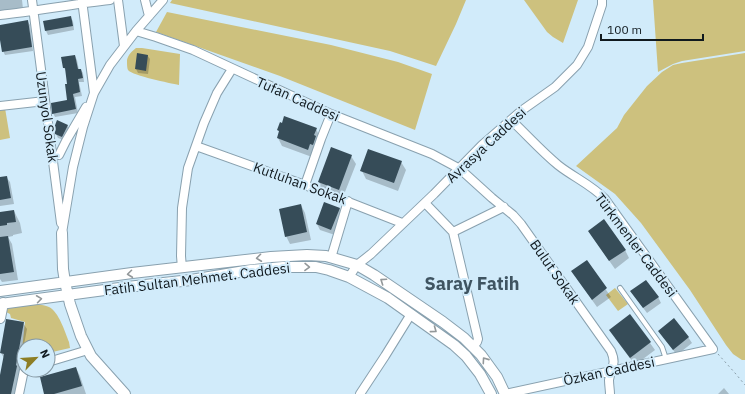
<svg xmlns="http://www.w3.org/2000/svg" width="745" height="394" viewBox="0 0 745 394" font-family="'IBM Plex Sans',sans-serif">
	<rect width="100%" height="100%" fill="#d1ebfa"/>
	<path fill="#cdc17e" d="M172 0H466L456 24 436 66 390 51 170 3Z
		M524 0H578L563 43 553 37 547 32Z
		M653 0H745V51L682 61 673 64 658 72Z
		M167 12 331 45 398 62 432 74 415 130 280 76 156 32Z
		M136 48H142L180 54 179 85C170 83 133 76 128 70 127 68 127 63 127 60 128 55 132 51 136 48Z
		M745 53V360H742L733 354 726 345 690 290 641 223 615 194 576 166 617 128 624 115 647 86 662 72 673 65 682 63Z
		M5 108 10 138 0 140V109Z
		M615 288 628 304 618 311 606 295Z
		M24 304C33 304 42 304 49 307 59 312 65 332 69 342L70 348 48 353V346H24V359H21L25 322 11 318 10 314 4 311 5 308Z"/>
	<path fill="#0003" d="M0 0H22L23 9 0 12Z
		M70 17 73 21 74 30 48 35 46 31 44 22Z
		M28 22 30 25 33 51 5 55 3 51 0 33V26Z
		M147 55 150 59 148 74 138 73 136 69Z
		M75 56 77 60 79 70H81L83 73 84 82H79L82 96 75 97 78 113 55 117 53 113 69 101 68 84 67 72 64 68Z
		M67 125 69 129 64 140 58 138 56 134Z
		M316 129 320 137 312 157 282 146 278 138 280 133 278 130Z
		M351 156 356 164 343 197 323 189 319 182Z
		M401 162 406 170 398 191 366 179 362 171Z
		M6 177 10 182 14 204 0 206V178Z
		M301 205 305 213 311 240 290 244 286 236Z
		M339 208 343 214 335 235 320 230 317 224Z
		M14 211 20 223 22 233 13 235V236L8 237 12 244 18 280 2 282 0 279V213Z
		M589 231 625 250 629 258 615 269 594 239Z
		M586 261 611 297 597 307 577 279Z
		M635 297H658L661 303 647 313Z
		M630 315 655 350 635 365 615 338Z
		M23 323 27 329 19 371 20 372 15 394H0V379L4 358 1 353Z
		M663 337H688L692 343 677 355Z
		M76 368 80 376 86 394H46Z
		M724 388 729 394H718Z"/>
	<path fill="#364c58" d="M71 16 73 26 45 31 43 21Z
		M28 20 32 47 2 52 0 40V25Z
		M137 53 148 55 146 71 135 69Z
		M75 55 78 69H81L83 78 78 79 80 92 73 94 76 109 52 114 51 103 67 100 65 84H67L65 68H63L61 57Z
		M284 116 317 128 314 135 316 136 313 145 310 144 308 150 277 138 279 131 277 130 280 122 282 123Z
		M57 120 68 125 62 137 55 134 54 128Z
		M331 147 352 155 339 190 318 182Z
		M368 149 402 161 394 183 360 171Z
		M7 176 11 198 0 200V177Z
		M324 202 340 208 331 230 316 224Z
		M301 204 307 232 285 237 279 209Z
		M14 210 16 222 7 223V225L0 226V212Z
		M604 219 626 250 609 261 588 231Z
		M8 236 14 272 0 274V237Z
		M587 260 607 288 592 300 571 271Z
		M646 280 659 297 643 308 630 291Z
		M630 314 651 342 630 358 609 330Z
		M674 318 689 337 673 350 658 331Z
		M6 319 24 322 16 365 17 366 11 394H0V375L4 354 0 353Z
		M76 367 82 386 54 394H44L40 377Z"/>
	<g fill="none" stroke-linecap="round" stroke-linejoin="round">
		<defs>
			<path id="service" d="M620 288 662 347 666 359"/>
			<path id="minor" d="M32 0 61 223
				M82 0 94 93
				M118 0 124 46
				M145 0 149 16
				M0 15C37 11 73 4 110 0
				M136 31 156 37 193 50 331 114 432 154 460 169 492 198 513 215 521 224 611 351C617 365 611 367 609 380 609 385 610 390 610 394
				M0 106 45 101
				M196 146 305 185 402 223
				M59 155 66 141 86 107
				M305 185 321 139 331 114
				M425 203 453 232 504 207
				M453 232 478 339 477 342 473 347
				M62 233 73 167 83 127 94 93 110 65 136 31 163 0
				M331 258 348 201
				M182 268 181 256 182 208 188 168 204 123 217 93 232 69
				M349 277 357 265 371 254 434 194 482 145 521 111 555 87 577 65 588 47 602 5V0
				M48 362 88 350
				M19 394 24 370
				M360 394 385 356 411 314
				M505 394 713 349 605 199C592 185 573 177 558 165 541 151 527 135 511 120"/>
			<path id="tertiary" d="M62 233 63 269 65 282 70 304 81 336 91 356 125 394
				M0 291 132 273 271 257 307 255 326 256 357 265 374 275 443 322 464 338 481 355 497 377 505 394
				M0 304 127 287 191 280 251 270 283 267H316L329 270 349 277 388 298 454 345 466 356 480 374 491 394
				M0 318 3 303"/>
		</defs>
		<use href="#service" stroke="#89a1af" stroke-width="6"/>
		<use href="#minor" stroke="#89a1af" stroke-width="10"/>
		<use href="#tertiary" stroke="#89a1af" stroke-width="12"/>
		<path stroke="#8a9ea9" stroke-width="1" stroke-dasharray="2 3" stroke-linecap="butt" d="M718 354 735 373 745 385"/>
		<use href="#service" stroke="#fff" stroke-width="4"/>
		<use href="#minor" stroke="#fff" stroke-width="8"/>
		<use href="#tertiary" stroke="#fff" stroke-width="10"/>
	</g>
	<defs><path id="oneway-chevron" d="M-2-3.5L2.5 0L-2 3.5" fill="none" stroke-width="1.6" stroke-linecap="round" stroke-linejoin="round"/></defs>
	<g stroke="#93989a">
		<use href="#oneway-chevron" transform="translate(259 258) rotate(173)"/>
		<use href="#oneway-chevron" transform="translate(307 267) rotate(1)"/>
		<use href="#oneway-chevron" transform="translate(130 274) rotate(173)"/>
		<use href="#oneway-chevron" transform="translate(383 281) rotate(-146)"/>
		<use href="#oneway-chevron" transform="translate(39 299) rotate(-8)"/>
		<use href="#oneway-chevron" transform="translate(434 330) rotate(36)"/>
		<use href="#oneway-chevron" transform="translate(485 360) rotate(-125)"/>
	</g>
	<g text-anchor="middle" stroke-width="4" stroke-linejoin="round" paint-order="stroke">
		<g font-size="14" fill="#10191e" stroke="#d1ebfa">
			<text transform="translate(298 99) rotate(24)" y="5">Tufan Caddesi</text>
			<text transform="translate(47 117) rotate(82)" y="5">Uzunyol Sokak</text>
			<text transform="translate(486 145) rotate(-43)" y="5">Avrasya Caddesi</text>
			<text transform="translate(300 183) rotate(20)" y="5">Kutluhan Sokak</text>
			<text transform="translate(636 245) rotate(53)" y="5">Türkmenler Caddesi</text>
			<text transform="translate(555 272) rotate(55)" y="5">Bulut Sokak</text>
			<text transform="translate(197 279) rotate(-7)" y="5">Fatih Sultan Mehmet. Caddesi</text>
			<text transform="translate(609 371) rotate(-12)" y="5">Özkan Caddesi</text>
		</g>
		<g font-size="18" font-weight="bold" fill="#3f5461" stroke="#d1ebfa">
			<text x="472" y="290">Saray Fatih</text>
		</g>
	</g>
	<g transform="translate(36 358) rotate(65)"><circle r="19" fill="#d1ebfa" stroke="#8497a2"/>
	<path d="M0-3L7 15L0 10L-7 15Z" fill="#8d7e25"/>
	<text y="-6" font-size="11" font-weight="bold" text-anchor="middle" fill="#10191e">N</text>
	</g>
	<path d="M601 34v6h102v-6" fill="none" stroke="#10191e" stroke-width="2"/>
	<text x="607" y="34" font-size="12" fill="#10191e" stroke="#d1ebfa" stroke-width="3" paint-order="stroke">100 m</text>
</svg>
